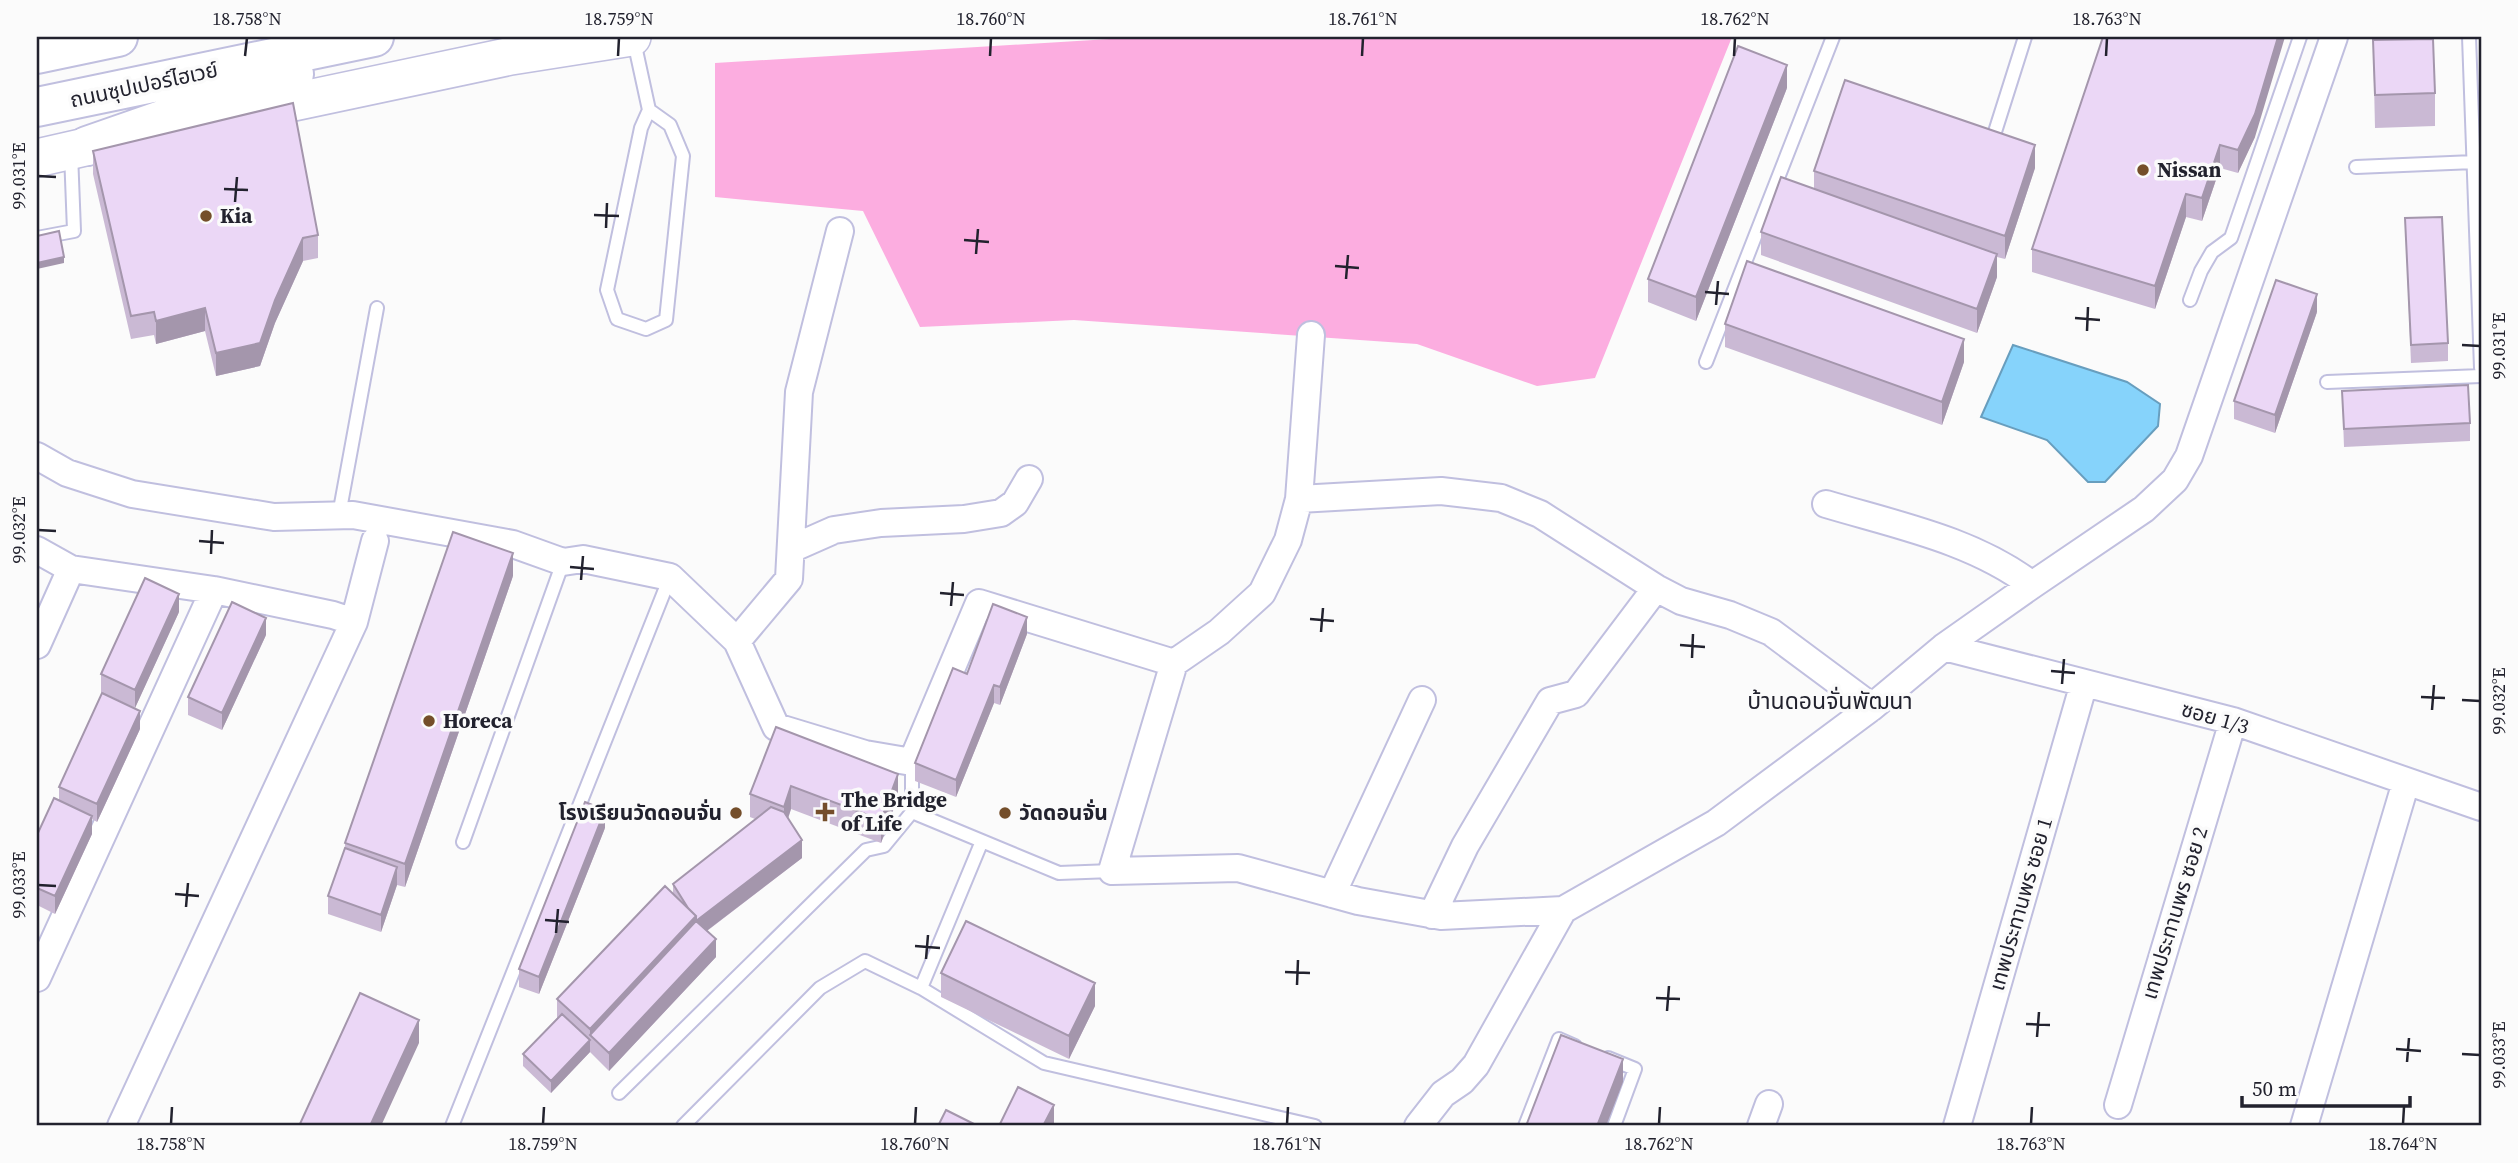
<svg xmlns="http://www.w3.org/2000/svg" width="2518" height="1163" viewBox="0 0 2518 1163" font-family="'Source Serif 4','Noto Sans Thai',serif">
	<rect width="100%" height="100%" fill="#fbfbfb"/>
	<path fill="#fcade0" d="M1142 37H1732L1595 378 1537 386 1417 344 1074 320 920 327 863 211 715 197V63Z"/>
	<path fill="#86d3fb" stroke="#689ebe" stroke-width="2" d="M2013 345 2127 382 2160 404 2158 426 2105 482H2088L2047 440 1981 417Z"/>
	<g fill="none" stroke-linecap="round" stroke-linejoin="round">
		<defs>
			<path id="service" d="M2469 37 2481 368
				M634 41 649 110 641 128 607 290 617 319 646 329 666 320 683 156 670 125 649 110
				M1994 135 2025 37
				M2356 167 2474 162
				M37 238 74 231 71 153
				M2190 300 2201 271 2212 252 2231 238 2300 37
				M1706 362 1833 37
				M2327 382 2481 376
				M339 515 377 308
				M912 762V812
				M463 842 563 562
				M921 988 982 841
				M1608 1058 1635 1069 1614 1126
				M619 1093 866 850 884 846 912 812 1059 873 1112 871
				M452 1126 670 577
				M683 1126 820 988 865 961 921 988 1044 1063 1315 1126
				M1525 1126 1559 1039 1575 1046"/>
			<path id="minor" d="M37 456 67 473 132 494 274 517 353 515 513 544 563 562 583 559 670 577 737 641 776 727 865 754 912 762 979 603 1174 663
				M1299 499 1441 491 1501 498 1540 514 1656 588 1681 601 1730 615 1771 632 1872 707
				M1826 504C1896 525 1973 540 2032 585
				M791 549 834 530 881 523 964 519 1001 513 1015 503 1029 479
				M37 550 71 569 214 590 333 615 354 622 121 1126
				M354 622 375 541
				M737 641 789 579 799 392 840 231
				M37 645 71 569
				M1944 647 2233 721 2481 807
				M1174 663 1112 871 1238 868 1358 901 1441 916 1563 910 1716 823 1872 707 1944 647 2032 585 2144 509 2175 480 2189 456 2334 37
				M1174 663 1219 632 1262 593 1288 540 1299 499 1311 335
				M1332 894 1422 700
				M1432 915 1465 846 1550 701 1576 694 1656 588
				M37 978 214 590
				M2118 1105 2233 721
				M1418 1126 1443 1094 1462 1081 1476 1065 1563 910
				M1761 1126 1769 1104
				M1957 1126 2084 683
				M2304 1126 2406 782"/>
			<path id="secondary" d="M190 124 511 56 632 37
				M37 158 116 140"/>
			<path id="trunk" d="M37 54 118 37
				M37 107 374 37
				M87 146 294 74"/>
		</defs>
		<use href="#service" stroke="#c0bfdf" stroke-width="16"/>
		<use href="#minor" stroke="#c0bfdf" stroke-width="30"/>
		<use href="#secondary" stroke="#c0bfdf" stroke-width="40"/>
		<use href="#trunk" stroke="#c0bfdf" stroke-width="42"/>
		<use href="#service" stroke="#fff" stroke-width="12"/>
		<use href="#minor" stroke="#fff" stroke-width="26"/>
		<use href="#secondary" stroke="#fff" stroke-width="37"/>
		<use href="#trunk" stroke="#fff" stroke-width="38"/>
	</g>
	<path fill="#cab9d4" d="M2103 37 2255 137 2238 173 2220 168 2202 221 2186 217 2155 309 2032 272V249Z
		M2373 40 2435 93V126L2375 128Z
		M1787 88 1696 321 1648 302V279Z
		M93 151 318 235V258L303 261 275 323 260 366 216 376 205 331 156 344 154 335 131 339 93 174Z
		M2035 168 2005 259 1997 257V277L1977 333 1761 255V232L1814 189V171Z
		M2405 218 2448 343V361L2411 363Z
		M2317 312 2275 433 2234 419V401Z
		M1725 324 1964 362 1942 425 1725 347Z
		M2342 391 2470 423V441L2344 447Z
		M513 576 405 887 397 885 381 932 328 914V896L345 848V843Z
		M179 612 135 708 101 692V674Z
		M1027 634 1000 705 994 703 956 797 915 781V763L967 674Z
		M266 635 222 730 188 715V697Z
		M776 727 898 797 881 843 791 809 788 819 802 858 707 931 716 957 609 1071 590 1052 551 1093 523 1066V1054L557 1018V999L673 894V884L755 819 750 817V794Z
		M140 729 97 822 92 819V834L55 914 37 905V835L59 801V787Z
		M605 828 539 994 519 987V969Z
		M941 973 1095 1006 1069 1059 941 997Z"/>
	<path fill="#a496ac" d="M2278 37H2285L2255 137 2238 173V150Z
		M1787 65V88L1696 321V297Z
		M2035 145V168L2005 259V236Z
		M2220 145V168L2202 221V198Z
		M2186 194V217L2155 309V286Z
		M303 238V261L275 323 260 366 216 376V353L275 300Z
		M1997 254V277L1977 333V309Z
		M64 257V263L37 269V263Z
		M2317 294V312L2275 433V415Z
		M205 308V331L156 344V321Z
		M1964 339V362L1942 425V402Z
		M513 553V576L405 887V864Z
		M179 594V612L135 708V690Z
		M1027 617V634L1000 705V687Z
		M266 618V635L222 730V713Z
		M994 685V703L956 797V780Z
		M140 711V729L97 822V804Z
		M898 774V797L881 843V820Z
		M791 786V809L784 830V807Z
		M605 810V828L539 994V977Z
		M92 816V834L55 914V896Z
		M802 840V858L696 939 590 1035V1029L696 916Z
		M397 867V885L381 932V915Z
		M716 939V957L609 1071V1053Z
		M1095 983V1006L1069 1059V1036Z
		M419 1020V1043L381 1126H370Z
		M590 1040V1052L551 1093V1081Z
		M1623 1059V1082L1606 1126H1597Z
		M1054 1105V1123L1052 1126H1043Z"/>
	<path fill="#ebd7f6" stroke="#a496ac" stroke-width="2" d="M2103 37H2278L2255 114 2238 150 2220 145 2202 198 2186 194 2155 286 2032 249Z
		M2433 39 2435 93 2375 95 2373 40Z
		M1738 46 1787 65 1696 297 1648 279Z
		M1845 80 2035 145 2005 236 1814 171Z
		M293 103 318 235 303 238 275 300 260 343 216 353 205 308 156 321 154 312 131 316 93 151Z
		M1781 177 1997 254 1977 309 1761 232Z
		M2442 217 2448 343 2411 345 2405 218Z
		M59 231 64 257 37 263V236Z
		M1747 261 1964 339 1942 402 1725 324Z
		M2276 280 2317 294 2275 415 2234 401Z
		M2468 385 2470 423 2344 429 2342 391Z
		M453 532 513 553 405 864 345 843Z
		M145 578 179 594 135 690 101 674Z
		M232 602 266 618 222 713 188 697Z
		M993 604 1027 617 1000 687 994 685 956 780 915 763 953 668 967 674Z
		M102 693 140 711 97 804 59 787Z
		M776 727 898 774 881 820 791 786 784 807 750 794Z
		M54 798 92 816 55 896 37 888V835Z
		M585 802 605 810 539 977 519 969Z
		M771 807 784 812 802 840 696 921V916L688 908 673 884Z
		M345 848 397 867 381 915 328 896Z
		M665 886 696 916 590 1029 557 999Z
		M696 921 716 939 609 1053 590 1035Z
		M966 921 1095 983 1069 1036 941 973Z
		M360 993 419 1020 370 1126H299Z
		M562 1014 590 1040 551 1081 523 1054Z
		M1561 1035 1623 1059 1597 1126H1526Z
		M1018 1087 1054 1105 1043 1126H999Z
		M946 1110 978 1126H938Z"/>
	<path fill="none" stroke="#22222e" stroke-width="2.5" d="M245 56 247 38M618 56 619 38M990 56 991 38M1362 56 1363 38M1734 56 1735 38M2106 56 2107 38M38 176 56 177M224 189 248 190M235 202 237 177M594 215 619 216M606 228 607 203M964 240 989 242M976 254 978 229M1335 266 1359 268M1346 279 1348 255M1705 292 1729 294M1716 305 1718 281M2075 318 2100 320M2087 331 2088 307M2462 345 2480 346M38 530 56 531M199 541 224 543M211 554 212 530M570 567 594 569M581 580 583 556M940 593 964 595M951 606 953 582M1310 619 1334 621M1321 632 1323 608M1680 645 1705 647M1692 658 1693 634M2051 671 2075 673M2062 684 2064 659M2421 697 2445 698M2462 700 2480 701M2432 710 2434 685M38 885 56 886M175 894 199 896M186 907 188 883M545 920 569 922M556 933 558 909M915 946 940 948M926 959 928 935M1285 972 1310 973M1297 985 1298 960M1656 998 1680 999M1667 1011 1669 986M2026 1024 2050 1025M2037 1037 2039 1012M2396 1049 2421 1051M2462 1054 2480 1055M2407 1062 2409 1038M171 1124 172 1107M543 1124 544 1107M915 1124 916 1107M1287 1124 1288 1107M1659 1124 1660 1107M2031 1124 2032 1107M2403 1124 2404 1107"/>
	<g fill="#744e2a" stroke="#fbfbfb" stroke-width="2.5">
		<circle cx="2143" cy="170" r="7"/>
		<circle cx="206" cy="216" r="7"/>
		<circle cx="429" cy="721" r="7"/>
		<path d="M821.5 801.5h7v7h7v7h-7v7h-7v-7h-7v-7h7z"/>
		<circle cx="736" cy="813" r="7"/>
		<circle cx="1005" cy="813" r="7"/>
	</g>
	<g text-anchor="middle" stroke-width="7" stroke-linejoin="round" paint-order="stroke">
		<g font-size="21" fill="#22222e" stroke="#fbfbfb">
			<text transform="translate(144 85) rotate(-12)" y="7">ถนนซุปเปอร์ไฮเวย์</text>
			<text transform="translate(2215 718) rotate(16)" y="7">ซอย 1/3</text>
			<text transform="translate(2021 904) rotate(-74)" y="7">เทพประทานพร ซอย 1</text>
			<text transform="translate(2175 913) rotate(-73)" y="7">เทพประทานพร ซอย 2</text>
		</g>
		<g font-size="21" font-weight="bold" fill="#22222e" stroke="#fbfbfb" text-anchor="start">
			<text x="2157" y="177">Nissan</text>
			<text x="220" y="223">Kia</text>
			<text x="443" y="728">Horeca</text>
			<text x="841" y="807">The Bridge<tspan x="841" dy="24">of Life</tspan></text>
			<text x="722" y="820" text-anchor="end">โรงเรียนวัดดอนจั่น</text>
			<text x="1019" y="820">วัดดอนจั่น</text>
		</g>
		<g font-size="23" fill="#22222e" stroke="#fbfbfb">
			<text x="1830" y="709">บ้านดอนจั่นพัฒนา</text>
		</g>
	</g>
	<rect width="2518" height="1163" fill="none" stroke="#fbfbfb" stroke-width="77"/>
	<path d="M2242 1096v10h168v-10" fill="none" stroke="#22222e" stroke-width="3.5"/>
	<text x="2252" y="1096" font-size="21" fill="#22222e" stroke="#fbfbfb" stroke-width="5" paint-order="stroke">50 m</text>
	<rect x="38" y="38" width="2442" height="1086" fill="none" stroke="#22222e" stroke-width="2.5"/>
	<g font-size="18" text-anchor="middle" fill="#22222e">
		<text x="247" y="25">18.758°N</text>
		<text x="619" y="25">18.759°N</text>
		<text x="991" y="25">18.760°N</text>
		<text x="1363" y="25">18.761°N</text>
		<text x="1735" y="25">18.762°N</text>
		<text x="2107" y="25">18.763°N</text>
		<text transform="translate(19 176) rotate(-90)" y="6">99.031°E</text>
		<text transform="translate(2499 346) rotate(-90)" y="6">99.031°E</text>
		<text transform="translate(19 530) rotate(-90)" y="6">99.032°E</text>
		<text transform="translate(2499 701) rotate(-90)" y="6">99.032°E</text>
		<text transform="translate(19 885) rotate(-90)" y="6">99.033°E</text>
		<text transform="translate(2499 1055) rotate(-90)" y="6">99.033°E</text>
		<text x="171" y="1150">18.758°N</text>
		<text x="543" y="1150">18.759°N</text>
		<text x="915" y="1150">18.760°N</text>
		<text x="1287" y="1150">18.761°N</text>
		<text x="1659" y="1150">18.762°N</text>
		<text x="2031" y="1150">18.763°N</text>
		<text x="2403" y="1150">18.764°N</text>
	</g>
</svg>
